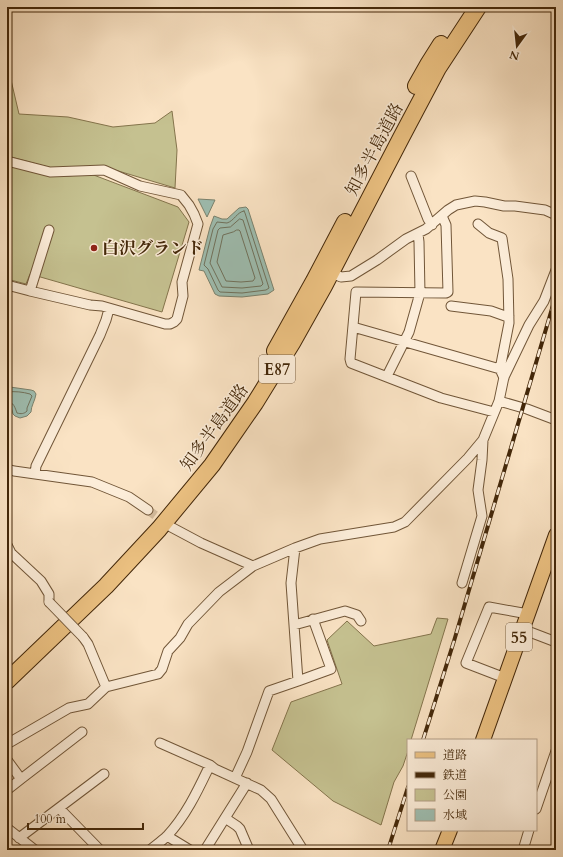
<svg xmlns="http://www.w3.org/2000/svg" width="563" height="857" viewBox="0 0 563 857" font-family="Cardo,'Noto Serif JP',serif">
	<rect width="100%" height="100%" fill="#fae3c4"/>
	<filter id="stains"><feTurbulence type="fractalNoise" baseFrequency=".005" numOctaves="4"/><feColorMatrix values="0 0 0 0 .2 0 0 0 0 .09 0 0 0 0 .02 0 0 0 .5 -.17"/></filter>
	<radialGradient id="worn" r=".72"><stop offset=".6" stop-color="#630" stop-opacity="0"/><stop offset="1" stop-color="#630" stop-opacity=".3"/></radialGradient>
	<path fill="#c5c190" stroke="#84744c" d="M7 63 19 114 68 117 113 127 155 123 172 111 177 150 175 188 105 167 52 168 7 156Z
		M7 161 67 176 91 174 178 207 189 222 162 312 30 274 26 284 7 279Z
		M437 618 448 619 411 740H408V751L403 766 394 782 381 825 333 801 272 750 291 702 342 684 327 640 347 621 374 646 431 634Z"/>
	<path fill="#9ebeb1" stroke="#7a826e" d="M198 199 215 200 207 217Z
		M246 207 248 209 274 290 268 294 242 297 219 296 215 294 204 271 199 270 210 227 214 216 222 219H227L239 208Z
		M10 387 31 390 34 391 36 394C35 401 31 406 31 412L27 416 20 418 15 416 13 414 12 410 7 403V389Z"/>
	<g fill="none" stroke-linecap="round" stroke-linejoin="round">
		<path stroke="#70725d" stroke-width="1" d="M244 211 245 213 269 288 266 290 242 293 220 292 218 290 208 269 204 265 213 229 217 222C220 222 224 223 227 223 234 221 237 212 244 211Z
			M240 219 243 220 263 284 261 286 242 288 222 287 210 263 218 230 220 228 230 227Z
			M237 230H239L240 231 255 278 253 281 241 282 226 281 217 262 223 235 233 232Z
			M7 392C15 391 23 392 30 394L32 396 27 408V411C24 414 21 414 17 413 15 408 14 402 7 401"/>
		<path stroke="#d5bd9f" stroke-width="9" stroke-dasharray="9 4.5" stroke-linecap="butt" d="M148 510 168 525"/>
		<defs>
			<path id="minor" d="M7 161 50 172 104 170 140 186 181 195 189 205 194 214 198 224 182 282 183 296 177 319 174 322 170 324H165L102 306 90 305 30 291 49 230
				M411 176 428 219 432 225
				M442 216 446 225 448 292 446 293 356 292 350 359 351 363 441 398 494 412
				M478 224 489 233 502 238 508 279 509 323 500 369 504 378
				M336 275 341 277 351 276 377 260 406 239 426 229 448 210 456 205 475 201 485 202 504 206H515L545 210 556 215
				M7 285 30 291
				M451 306 491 311 505 316H509
				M353 327 500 369
				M387 376 409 332 420 293 419 242 418 234
				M499 401 527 409 556 420
				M7 469 14 471 92 482 129 497 148 510
				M35 474 36 466 100 335 106 320 109 309
				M171 527 201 543 253 566
				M7 545 11 553 41 581 49 594V602
				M462 583 482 516 478 490 482 460 483 440
				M294 625 345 611 357 615 361 621
				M522 629 556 642
				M83 637 88 644 106 687
				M505 678 466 663 489 607 528 614
				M298 681 331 669 313 619
				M160 743 210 765
				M7 744 69 708 88 704 106 687 158 674 162 669 168 651 180 638 188 624 219 592 253 566 295 548 320 539 394 527 405 522 468 458 483 440 499 401 504 377 529 325 544 301 556 270
				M7 760 21 779 7 790
				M235 778 247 752 269 691 298 681 291 583 295 548
				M21 779 82 732
				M247 783 225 818 237 826 240 829 249 850
				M59 808 100 850
				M536 809 556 751
				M7 828 35 850
				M167 836 190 850
				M19 838 104 774
				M150 850C156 845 162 841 167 836 186 816 198 790 210 765L215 769 261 790 271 799 303 850
				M205 850 225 818
				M523 850 529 830"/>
			<path id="primary" d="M483 740 556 535
				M442 850 450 830"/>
			<path id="motorway" d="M416 86 429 63 441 44
				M275 351 314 281 345 222
				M7 681 106 586 159 529 212 465 255 403 292 343 324 286 402 136 438 68 478 7"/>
		</defs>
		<use href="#minor" stroke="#715638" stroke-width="11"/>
		<use href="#primary" stroke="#432709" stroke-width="16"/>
		<use href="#motorway" stroke="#432709" stroke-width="18"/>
		<use href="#minor" stroke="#fcedd9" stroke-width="9"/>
		<use href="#primary" stroke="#edc282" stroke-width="14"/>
		<use href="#motorway" stroke="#edc282" stroke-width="16"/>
		<defs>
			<path id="rail" d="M423 740 454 641 556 295
				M388 850 408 787"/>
		</defs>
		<use href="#rail" stroke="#432709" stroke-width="4"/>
		<use href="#rail" stroke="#fcedd9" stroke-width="2.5" stroke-dasharray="8" stroke-linecap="butt"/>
		<defs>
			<path id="minor-bridge" d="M49 602 83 637"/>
		</defs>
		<use href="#minor-bridge" stroke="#715638" stroke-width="11" stroke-linecap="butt"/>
		<use href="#minor-bridge" stroke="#fcedd9" stroke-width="9"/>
	</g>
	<circle fill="#8f2418" stroke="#fcedd9" stroke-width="1.5" cx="94" cy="248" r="4"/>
	<g text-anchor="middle" stroke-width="3" stroke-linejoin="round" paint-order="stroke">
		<g fill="#fcedd9" stroke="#7a6247" stroke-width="1">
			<rect x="259" y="355" width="36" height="28" rx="3"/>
			<rect x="506" y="623" width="26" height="28" rx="3"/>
		</g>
		<g font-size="16" font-weight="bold" fill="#432709">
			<text x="277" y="375">E87</text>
			<text x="519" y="643">55</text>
		</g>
		<g font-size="17" fill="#432709" stroke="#fcedd9">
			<text transform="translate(374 149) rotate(-62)" y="6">知多半島道路</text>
			<text transform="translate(214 427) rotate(-54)" y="6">知多半島道路</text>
		</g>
		<g font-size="17" font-weight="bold" fill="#432709" stroke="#fcedd9" text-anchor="start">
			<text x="102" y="254">白沢グランド</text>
		</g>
	</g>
	<rect width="563" height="857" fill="none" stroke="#fae3c4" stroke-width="24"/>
	<rect x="8" y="8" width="547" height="841" fill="none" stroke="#432709" stroke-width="2"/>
	<rect x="12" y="12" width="539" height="833" fill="none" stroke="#432709"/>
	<rect x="407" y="739" width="130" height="92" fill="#fcedd9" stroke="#b29e86"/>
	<rect x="415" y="752" width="20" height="6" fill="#edc282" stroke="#b29e86"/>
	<text x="443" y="759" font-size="12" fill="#432709">道路</text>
	<rect x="415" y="772" width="20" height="6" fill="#432709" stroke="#b29e86"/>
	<text x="443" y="779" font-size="12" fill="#432709">鉄道</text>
	<rect x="415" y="789" width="20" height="12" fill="#c5c190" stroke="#b29e86"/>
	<text x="443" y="799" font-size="12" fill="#432709">公園</text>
	<rect x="415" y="809" width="20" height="12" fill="#9ebeb1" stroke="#b29e86"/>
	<text x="443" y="819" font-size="12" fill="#432709">水域</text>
	<g transform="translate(517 46) rotate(195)" stroke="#fcedd9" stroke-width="3" paint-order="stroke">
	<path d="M0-3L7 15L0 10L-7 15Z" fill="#432709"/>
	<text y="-6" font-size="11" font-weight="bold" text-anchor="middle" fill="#432709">N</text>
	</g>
	<path d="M28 823v6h115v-6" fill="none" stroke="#432709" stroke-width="2"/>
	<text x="34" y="823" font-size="12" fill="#432709" stroke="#fcedd9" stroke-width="3" paint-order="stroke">100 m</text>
	<rect width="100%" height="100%" filter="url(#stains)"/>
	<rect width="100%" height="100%" fill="url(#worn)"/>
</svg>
